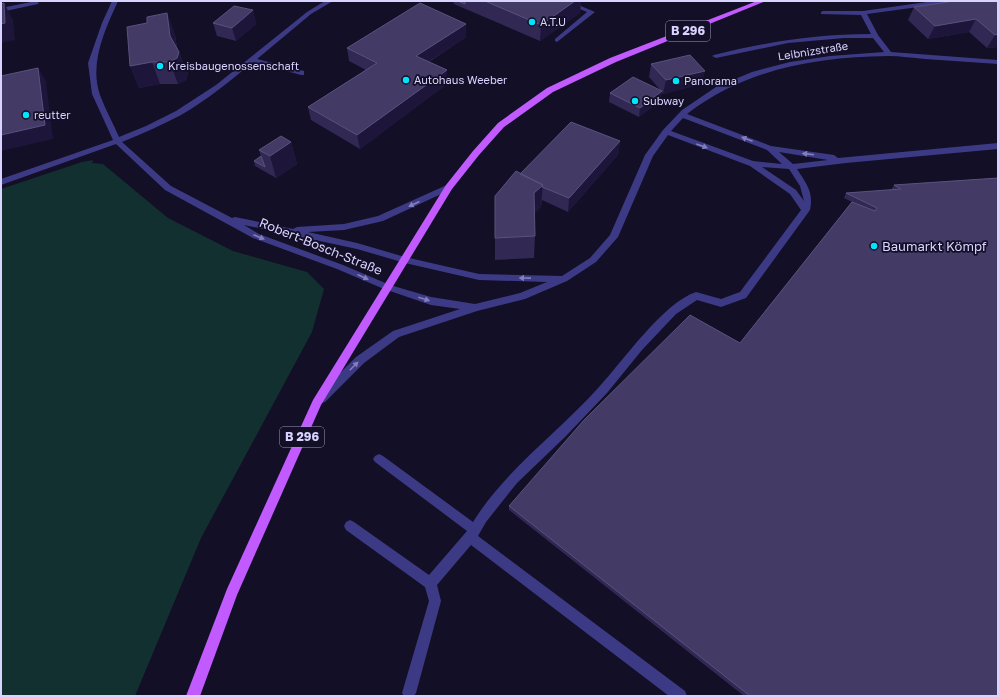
<svg xmlns="http://www.w3.org/2000/svg" width="999" height="697" viewBox="0 0 999 697" font-family="'Golos Text',sans-serif">
	<rect width="100%" height="100%" fill="#130f26"/>
	<path fill="#12302f" d="M93 160 92 163 103 164 168 218 233 251 307 272 324 289 312 332 201 538 135 696H1V189L82 162Z"/>
	<g fill="none" stroke-linecap="round" stroke-linejoin="round">
		<path fill="#3d3a85" fill-rule="evenodd" d="M36 1 39 3 38 4 1 12V8Z
			M112 1H118C105 30 89 63 100 95 105 109 113 123 119 137L146 126 176 111 216 85 307 12 325 1H333L311 14 257 59 304 71V75H301L253 62C230 81 207 100 181 115 162 125 142 134 122 142L171 186 232 218 235 217 293 229 297 227 344 224 378 216 449 184 452 185 453 187 452 189 383 221 344 230 308 232 357 243 405 257 479 274 562 276 590 258 610 235 645 155 663 130 682 110 716 87 752 72 790 62 830 56 884 52 873 38H844L788 43 716 58 712 56 714 55C765 42 817 34 871 34L861 15 821 14V12L823 11H863L934 1H951L948 3 867 14 878 35 891 52 998 60V64C974 62 949 61 925 59 913 58 901 56 888 56 816 57 745 69 687 114L771 146 834 155 838 158 998 143V149L846 163 797 169C806 183 814 192 810 210L746 298 721 307 697 300 676 314 642 350 607 393 565 437 517 483 486 522 478 536 685 691 687 696H669L471 545 437 585 441 601 416 693 414 696H404L402 693 429 601 425 587 346 530 344 526 346 522 350 520 354 522 429 575 467 531 375 462 373 459 375 456 379 454 383 456 473 522C506 469 558 433 599 387 623 361 663 303 696 292L721 299 740 292 801 210 790 194 750 166 668 135 653 156 618 237 596 262 567 281 525 299 477 311 399 337 364 363 325 402 321 403 317 402 316 399 317 396 356 357 393 331 460 309 431 305 384 289 337 269 253 238 165 190 116 144 1 185V179L113 140 92 94 88 63 102 23ZM683 118 767 150 782 164 753 161 671 131ZM779 152 828 160 793 164ZM762 167 789 169 800 186 804 201 796 190ZM244 225 357 249 405 263 479 280 547 282 520 293 475 304 431 297 390 285 343 265 259 234Z
			M560 1H569L595 12 557 42 555 41V39L587 12Z"/>
		<path fill="#c25bff" fill-rule="evenodd" d="M757 1H766L616 62 553 92 504 127 479 155 452 189 321 405 237 595 200 696H186L227 589 313 400 446 185 473 151 498 123 547 88 610 58Z"/>
	</g>
	<path fill="#312854" d="M453 1H581L580 13 540 41 454 4Z
		M998 1V47L987 48 969 32 928 39 908 20 914 7Z
		M253 10 256 24 236 41 217 36 213 23Z
		M167 13 175 35 177 47 179 52 188 74 186 80 178 84H160L139 88 130 66Z
		M466 24V37L429 62 447 70V84L360 149 311 120 308 107 366 70 349 61 347 48Z
		M651 64 702 84 663 94 662 92 660 101 639 117 609 102 610 93 661 91 649 77Z
		M620 141 618 155 568 212 542 200 541 207 534 213 535 236 534 258 495 260V196L520 174Z
		M291 142 297 164 276 178 255 166 254 161 261 156 259 150Z
		M998 178V696H744L509 510V506L740 343 852 202 844 198 846 193 892 190H891L894 185Z"/>
	<path fill="#1d163a" d="M575 1H581L580 13 540 41 541 25Z
		M4 3 13 20 15 40 1 43V24Z
		M253 10 256 24 236 41 232 28Z
		M167 13 175 35 178 57 179 52 188 74 186 80 178 84 170 62V36Z
		M976 19 969 32 928 39 935 26Z
		M466 24V37L417 69 416 56Z
		M998 34V47L987 48 995 35Z
		M152 62 160 84 139 88 130 66Z
		M38 68 46 81 53 139 1 151V135Z
		M447 70V84L360 149 357 135Z
		M705 71 702 84 663 94 666 80Z
		M662 91 660 101 639 117 640 108Z
		M620 141 618 155 568 212 569 198Z
		M291 142 297 164 276 178 270 156Z
		M543 185 541 207 533 215 534 193Z"/>
	<path fill="#433a66" stroke="#5a527e" d="M458 1H465V4Z
		M485 1H575L541 25Z
		M955 1H998V34L995 35 976 19 935 26 914 7Z
		M4 3 5 23 1 24V4Z
		M420 3 466 24 416 56 447 70 357 135 308 107 377 63 347 48Z
		M234 6 253 10 232 28 213 23Z
		M167 13 170 36 179 52 177 58 170 62H152L130 66 127 27 147 23V17Z
		M690 55 705 71 666 80 651 64Z
		M38 68 45 125 1 135V76Z
		M633 77 662 91 640 108 610 93Z
		M571 122 620 141 569 198 542 187 543 185 520 174Z
		M281 136 291 142 270 156 259 150Z
		M261 156 265 167 254 161Z
		M516 171 543 185 534 193 535 236 495 238V196Z
		M998 178V696H750L509 506 584 420 690 315 740 343 852 202 875 211 877 208 846 193 901 189 894 185Z"/>
	<defs><path id="oneway-solid" d="M-6-.8H1V-3.2L6.5 0L1 3.2V.8H-6Z"/></defs>
	<g fill="#837fbc">
		<use href="#oneway-solid" transform="translate(747 139) rotate(-159)"/>
		<use href="#oneway-solid" transform="translate(702 146) rotate(20)"/>
		<use href="#oneway-solid" transform="translate(808 154) rotate(-173)"/>
		<use href="#oneway-solid" transform="translate(414 204) rotate(155)"/>
		<use href="#oneway-solid" transform="translate(259 237) rotate(23)"/>
		<use href="#oneway-solid" transform="translate(363 277) rotate(24)"/>
		<use href="#oneway-solid" transform="translate(525 278) rotate(-179)"/>
		<use href="#oneway-solid" transform="translate(424 299) rotate(18)"/>
		<use href="#oneway-solid" transform="translate(354 366) rotate(-45)"/>
	</g>
	<g fill="#00e5ff" stroke="#130f26" stroke-width="1.5">
		<circle cx="532" cy="22" r="4"/>
		<circle cx="160" cy="66" r="4"/>
		<circle cx="406" cy="80" r="4"/>
		<circle cx="676" cy="81" r="4"/>
		<circle cx="635" cy="101" r="4"/>
		<circle cx="26" cy="115" r="4"/>
		<circle cx="874" cy="246" r="4"/>
	</g>
	<g text-anchor="middle" stroke-width="3.5" stroke-linejoin="round" paint-order="stroke">
		<g font-size="11" fill="#d9d4ff" stroke="#130f26" text-anchor="start">
			<text x="540" y="26">A.T.U</text>
			<text x="168" y="70">Kreisbaugenossenschaft</text>
			<text x="414" y="84">Autohaus Weeber</text>
			<text x="684" y="85">Panorama</text>
			<text x="643" y="105">Subway</text>
			<text x="34" y="119">reutter</text>
		</g>
		<g font-size="11" fill="#d9d4ff" stroke="#130f26">
			<text transform="translate(813 51) rotate(-9)" y="4">Leibnizstraße</text>
		</g>
		<g fill="#130f26" stroke="#9e99be" stroke-width="1">
			<rect x="666" y="21" width="44" height="20" rx="3"/>
			<rect x="280" y="427" width="44" height="20" rx="3"/>
		</g>
		<g font-size="12" font-weight="bold" fill="#d9d4ff">
			<text x="688" y="35">B 296</text>
			<text x="302" y="441">B 296</text>
		</g>
		<g font-size="13" fill="#d9d4ff" stroke="#130f26">
			<text transform="translate(321 246) rotate(22)" y="5">Robert-Bosch-Straße</text>
		</g>
		<g font-size="13" fill="#d9d4ff" stroke="#130f26" text-anchor="start">
			<text x="882" y="251">Baumarkt Kömpf</text>
		</g>
	</g>
	<rect width="999" height="697" fill="none" stroke="#d9d4ff" stroke-width="4"/>
</svg>
